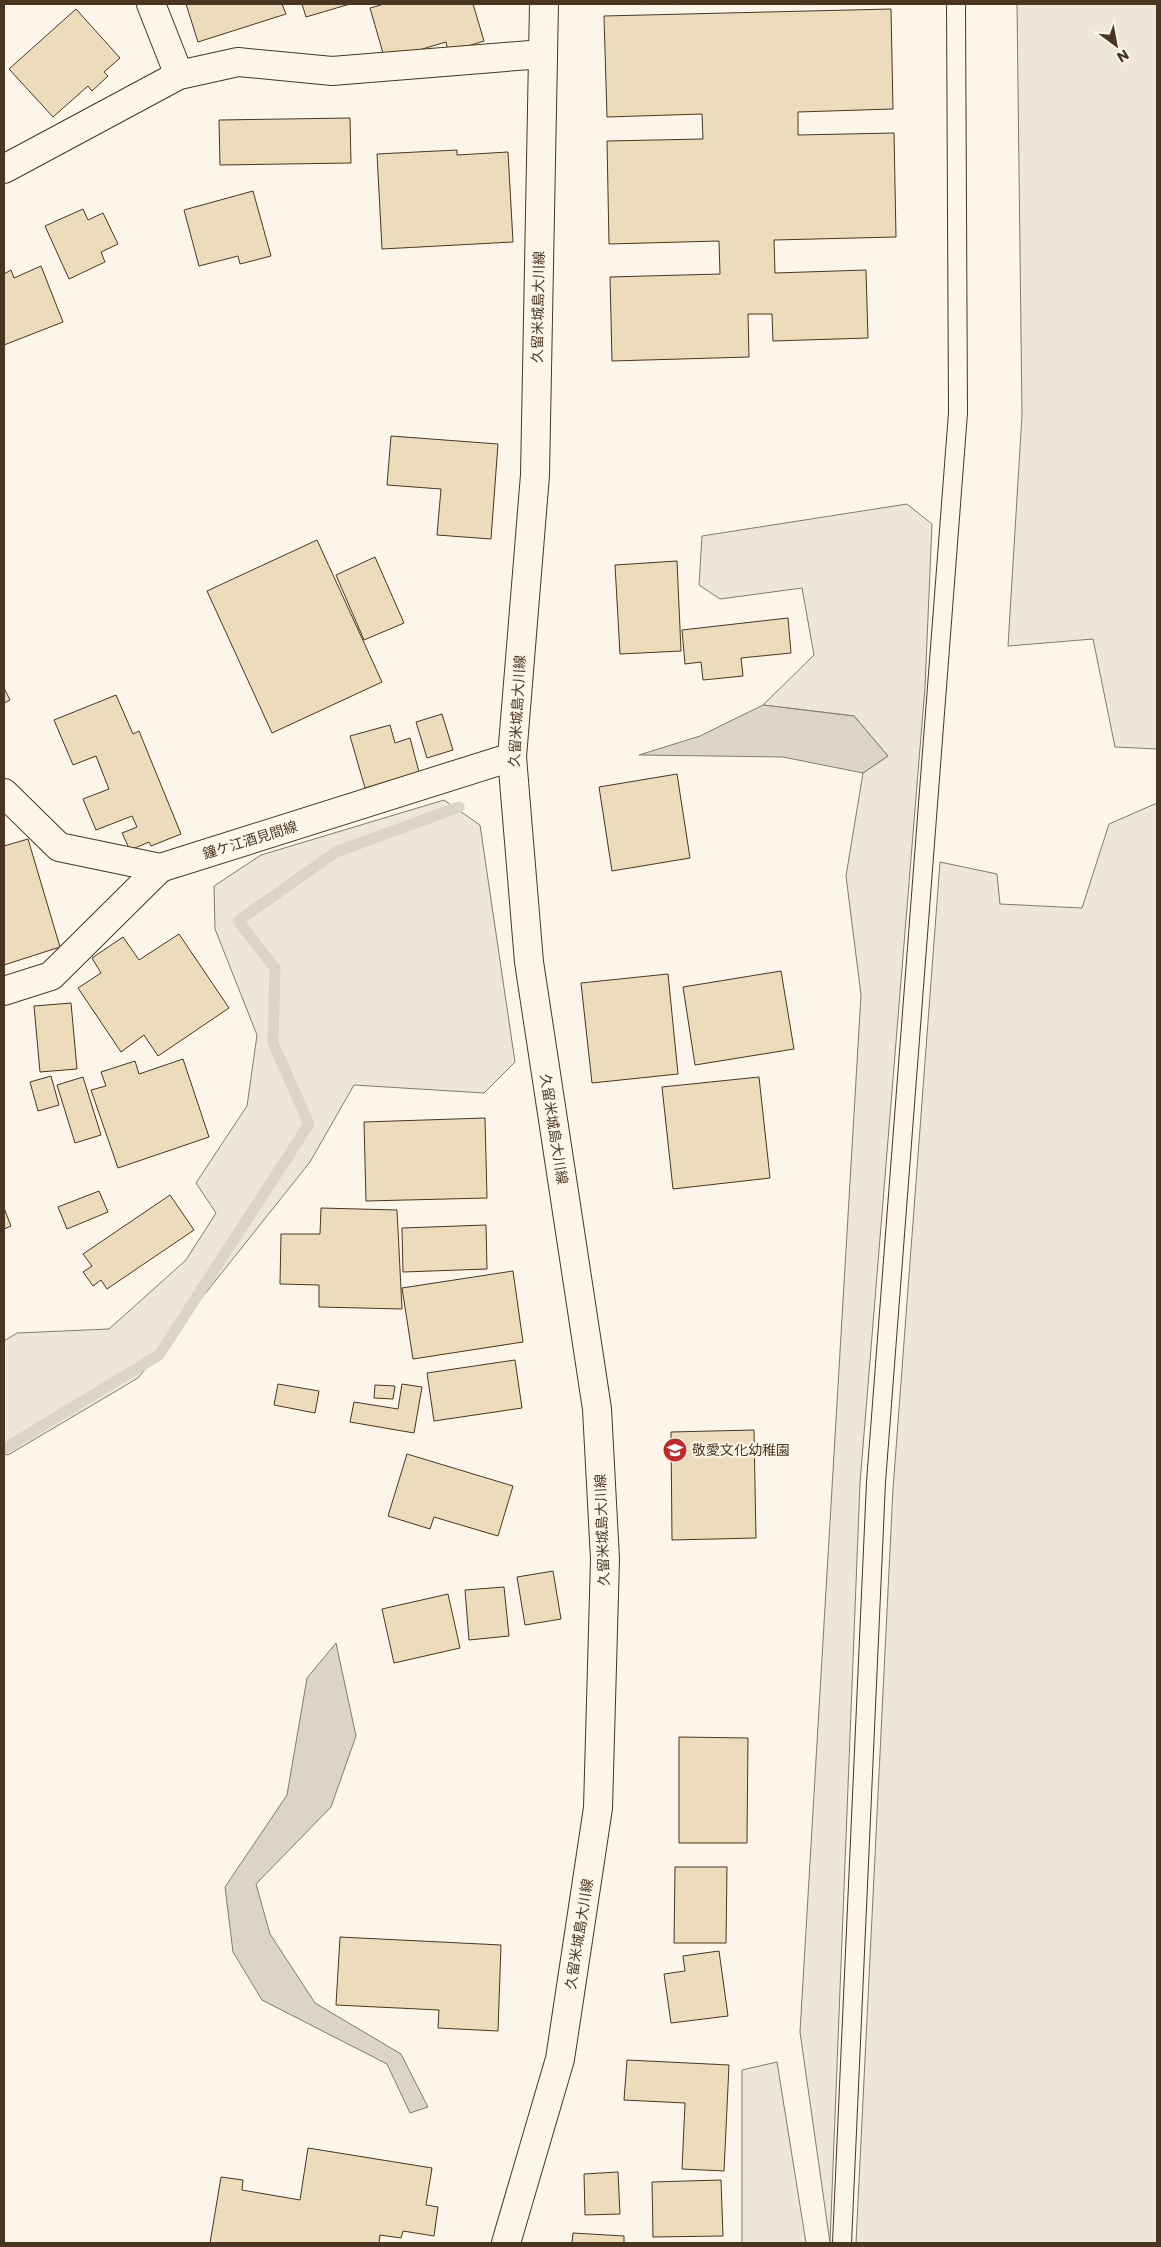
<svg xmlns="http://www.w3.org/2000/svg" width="1161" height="2247" viewBox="0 0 1161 2247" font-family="Poppins,'Noto Sans JP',sans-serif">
	<rect width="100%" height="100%" fill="#fbf6e9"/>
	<path fill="#ede6d9" stroke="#887966" d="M1017 4H1157V749L1115 747 1093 639 1008 646 1022 415Z
		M907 504 932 524 925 687 860 1483 830 2243 800 2032 861 995 846 876 863 773 888 756 854 716 763 705 814 655 802 588 720 599 699 585 702 536Z
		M444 800 480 825 515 1062 484 1093 354 1085 310 1162 138 1378 8 1455 4 1454V1341L17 1333 109 1329 186 1260 216 1213 196 1183 247 1106 257 1035 215 929 214 886 261 855Z
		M1157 803V2243H856L893 1489 940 862 997 874 1000 904 1082 908 1109 824Z
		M777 2062 806 2243H742V2070Z"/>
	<path fill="#dcd4c6" stroke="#887966" d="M763 705 854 716 888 756 863 773 783 757 639 755 700 736Z
		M336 1643 356 1736 331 1807 256 1884 270 1934 315 2003 401 2054 428 2107 410 2113 387 2064 262 2000 233 1952 225 1887 287 1795 307 1678Z"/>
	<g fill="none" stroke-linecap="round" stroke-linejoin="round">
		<path stroke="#dcd4c6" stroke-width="11" d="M4 1449 159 1355 309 1124 273 1043 275 968 238 921 336 852 459 807"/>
	</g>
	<path fill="#ecdcbc" stroke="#4a3520" d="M186 4H282L286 14 198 42Z
		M302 4H350L306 17Z
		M384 4H473L484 41 448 52 446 42 385 60 370 8Z
		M76 9 120 58 104 72 108 76 92 91 88 86 53 117 9 69Z
		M891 9 893 109 798 112V135L894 133 896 237 774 240 775 273 866 270 868 338 773 341 772 314H748L749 357 612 361 610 277 720 274 719 241 609 244 607 141 703 139 702 114 607 117 604 16Z
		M350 118 351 163 220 165 219 120Z
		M457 150V155L508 152 513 242 382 249 377 154Z
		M253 191 271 256 240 264 238 256 199 266 184 210Z
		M83 209 88 220 103 213 118 244 101 252 105 262 69 279 45 226Z
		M41 266 63 322 4 345V274L11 270 14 278Z
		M391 436 498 444 491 539 437 535 441 489 387 485Z
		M317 540 382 682 272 733 207 591Z
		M375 557 404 623 364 640 336 575Z
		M677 561 681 651 620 654 615 565Z
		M788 618 791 653 741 658 743 676 703 680 701 662 685 664 682 630Z
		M4 688 10 700 4 703Z
		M116 695 133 734 139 731 181 834 151 846 149 842 130 850 122 833 137 827 132 816 96 830 83 799 109 789 96 756 73 765 54 720Z
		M442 714 453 750 427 758 416 722Z
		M390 725 395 743 410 738 419 772 365 788 350 736Z
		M677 774 690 858 612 871 599 787Z
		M28 839 60 947 4 965V846Z
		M179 934 229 1008 158 1056 144 1035 121 1052 78 988 101 973 92 958 123 937 139 960Z
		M781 971 794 1049 695 1065 683 987Z
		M668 974 678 1074 592 1083 581 983Z
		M71 1003 77 1069 40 1072 34 1006Z
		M183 1059 209 1137 118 1168 91 1090 106 1086 101 1072 135 1061 139 1074Z
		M51 1076 59 1105 38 1111 30 1082Z
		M83 1077 101 1135 75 1143 57 1085Z
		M759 1077 770 1178 673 1189 662 1087Z
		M485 1118 487 1198 366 1201 364 1122Z
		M99 1191 108 1212 67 1229 58 1207Z
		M170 1195 194 1230 107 1289 101 1280 93 1286 83 1272 92 1266 83 1254Z
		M4 1208 11 1226 4 1229Z
		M321 1208 397 1210 402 1309 319 1307V1285L280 1284 281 1234H320Z
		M486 1225 487 1269 403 1272 402 1228Z
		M513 1271 523 1342 413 1359 402 1288Z
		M515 1360 522 1408 434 1421 427 1373Z
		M278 1384 319 1391 315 1413 274 1405Z
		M402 1384 422 1387 414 1433 350 1422 354 1402 398 1409Z
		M375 1385 395 1386 393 1399 374 1398Z
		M754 1430 756 1538 672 1540 671 1432Z
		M407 1454 513 1486 498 1536 434 1517 430 1529 388 1516Z
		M553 1571 561 1619 525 1625 517 1577Z
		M504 1587 509 1636 469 1640 465 1590Z
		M448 1594 460 1648 394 1663 382 1609Z
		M679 1737 748 1738 747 1843H679Z
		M675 1867H727L726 1943H674Z
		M340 1937 501 1945 498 2031 438 2028 439 2010 336 2005Z
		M719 1951 728 2016 671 2023 664 1974 685 1971 683 1956Z
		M627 2060 729 2065 724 2171 682 2169 685 2103 624 2100Z
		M308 2148 432 2168 426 2205 438 2207 434 2236 403 2231 401 2238 380 2235 379 2243H210L221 2177 243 2180 242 2190 300 2200Z
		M618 2172 620 2214 585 2215 584 2174Z
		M721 2180 723 2236 653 2237 652 2182Z
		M573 2233 624 2236V2243H572Z"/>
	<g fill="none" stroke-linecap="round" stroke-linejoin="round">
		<defs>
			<path id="service" d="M842 2243 876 1482 958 413 956 4"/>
			<path id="minor" d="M151 4 179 75
				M4 169 179 75 238 62 332 71 543 54
				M4 991 51 976 160 868"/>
			<path id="secondary" d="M4 793 59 847 160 868 512 757"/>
			<path id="primary" d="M506 2243 560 2059 598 1808 605 1559 597 1409 529 962 512 757 535 475 544 4"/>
		</defs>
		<use href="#service" stroke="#4a3520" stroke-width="20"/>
		<use href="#minor" stroke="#4a3520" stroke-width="30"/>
		<use href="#secondary" stroke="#4a3520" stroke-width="30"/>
		<use href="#primary" stroke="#4a3520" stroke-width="30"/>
		<use href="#service" stroke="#fbf6e9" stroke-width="18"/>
		<use href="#minor" stroke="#fbf6e9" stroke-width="28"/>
		<use href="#secondary" stroke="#fbf6e9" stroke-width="28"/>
		<use href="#primary" stroke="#fbf6e9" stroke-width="28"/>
	</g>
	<defs>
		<symbol id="school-disc" viewBox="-11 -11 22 22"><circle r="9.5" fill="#c62828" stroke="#fbf6e9"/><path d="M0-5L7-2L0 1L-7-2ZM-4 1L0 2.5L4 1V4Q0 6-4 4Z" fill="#fff"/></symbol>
	</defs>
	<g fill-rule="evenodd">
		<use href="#school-disc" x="661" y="1436" width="28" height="28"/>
	</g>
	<g text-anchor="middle" stroke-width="4" stroke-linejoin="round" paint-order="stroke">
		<g font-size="14" fill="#4a3520" stroke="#fbf6e9">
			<text transform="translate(538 307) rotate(-89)" y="5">久留米城島大川線</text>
			<text transform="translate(517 711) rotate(-87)" y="5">久留米城島大川線</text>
			<text transform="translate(250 840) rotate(-17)" y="5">鐘ケ江酒見間線</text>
			<text transform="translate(554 1129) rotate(81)" y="5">久留米城島大川線</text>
			<text transform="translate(602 1530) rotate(-92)" y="5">久留米城島大川線</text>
			<text transform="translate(579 1934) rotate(-81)" y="5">久留米城島大川線</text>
		</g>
		<g font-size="14" fill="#4a3520" stroke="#fbf6e9" text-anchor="start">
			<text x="692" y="1455">敬愛文化幼稚園</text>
		</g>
	</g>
	<rect width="1161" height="2247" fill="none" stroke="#4a3520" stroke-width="10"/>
	<g transform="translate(1116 45) rotate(148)" stroke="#fbf6e9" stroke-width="4" paint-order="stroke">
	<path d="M0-4L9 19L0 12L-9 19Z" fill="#4a3520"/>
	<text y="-8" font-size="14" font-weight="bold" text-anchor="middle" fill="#4a3520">N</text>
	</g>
</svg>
